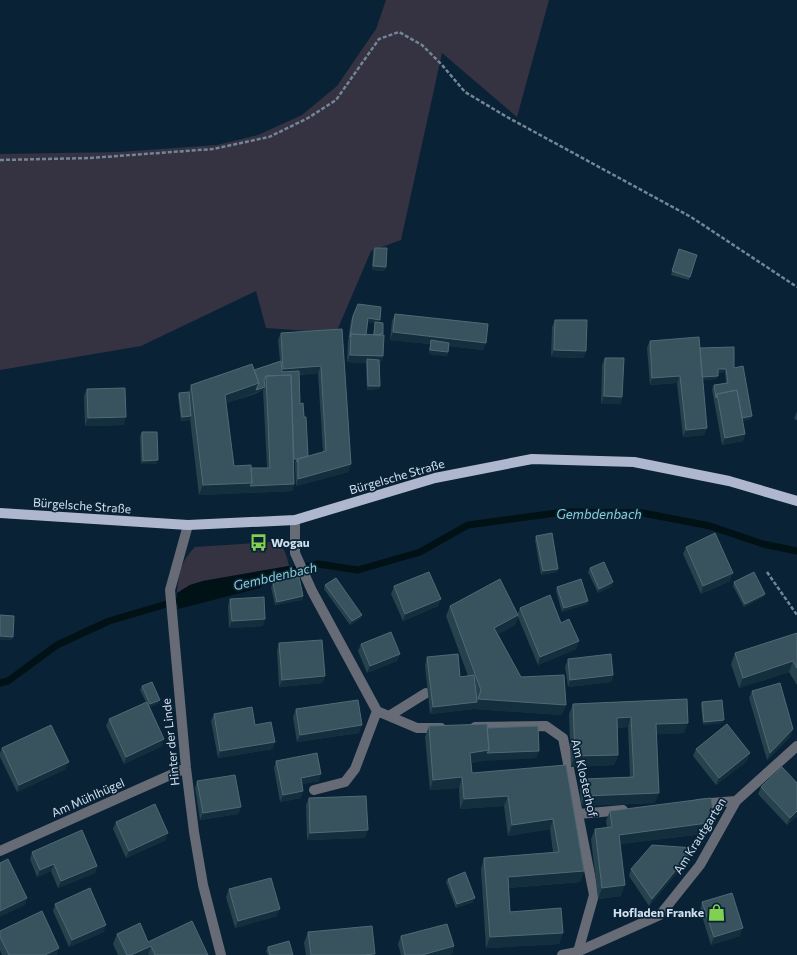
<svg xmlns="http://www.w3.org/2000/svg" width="797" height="955" viewBox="0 0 797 955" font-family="Commissioner,sans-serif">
	<rect width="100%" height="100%" fill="#0a2236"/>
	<path fill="#353242" d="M386 0H549L517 117 442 53 401 240 371 251 336 333 266 328 256 291 141 346 0 370V154L119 152 217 145 258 135 302 115 337 86 376 29Z
		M270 542C284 543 286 553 289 566L203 581 190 585 177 593C179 574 180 562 195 547Z"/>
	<path fill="#001215" d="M289 566 292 576 267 582 260 588 178 609 177 593 190 585 203 581Z"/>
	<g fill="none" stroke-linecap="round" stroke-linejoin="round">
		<path stroke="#001215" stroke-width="7" d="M282 573 318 564 358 570 420 552 468 525 564 512 643 513 710 526 763 544 797 551
			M0 683 8 681 57 645 109 621 187 598"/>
		<path stroke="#738697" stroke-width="2.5" stroke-dasharray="4 2" stroke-linecap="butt" d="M0 160 90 158 213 149 269 137 308 118 336 100 379 39 399 32 422 45 442 65 465 92 507 117 691 217 797 287
			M767 572 797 615"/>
		<path stroke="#676b76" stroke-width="10" d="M295 520V553L312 591 377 711 417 728H441
			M188 525 170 590 186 768 194 832 203 885 221 955
			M389 716 426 693
			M475 727 546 726 563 738 594 895 577 955
			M314 790 345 782 355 769 377 711
			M698 804 736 801
			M579 814 623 810
			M0 851 186 768
			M562 955 577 952 660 915 700 865 736 801 797 746"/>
		<path stroke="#afb7ce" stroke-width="10" d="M0 513 188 525 295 520 435 478 532 459 634 462 729 481 797 501"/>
	</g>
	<path fill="#26424d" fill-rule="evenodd" d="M375 248 386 267 384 271 372 270 373 251Z
		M679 249 697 255 689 280 671 275Z
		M358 304 379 323 383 334 382 335 383 356 380 364V386L379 389 367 390 366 363 347 362 348 341 351 320ZM368 322 375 323 373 335H366Z
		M395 314 486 343 483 350 449 346 448 352 447 356 429 354 430 344 390 340 392 321Z
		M555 320 586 351 583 358 551 357 552 327Z
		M342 329 351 464 348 472 296 486 295 463H294V484L292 491 199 495 190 419V420L181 421 178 396 179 393 189 392 191 385 254 370 280 361 278 340 281 333ZM318 373 323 452 308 456 304 417 300 404 299 375ZM263 390 267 468H251L234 466 226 403 255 394Z
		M650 341 700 348 734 368 751 419 743 421 745 434 743 441 722 445 712 389 714 385 726 383 725 372 718 373V376L716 379 703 380 707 428 704 435 683 437 677 383 650 385 647 348Z
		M605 358 622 397 620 404H601L602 365Z
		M87 389 124 425 85 426 84 396Z
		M797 411V420L794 419Z
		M142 432 157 464H141L140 436Z
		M536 536 557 572 541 575 535 540Z
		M686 547 730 581 701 594 683 554Z
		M590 568 612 586 598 593 588 572Z
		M734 582 765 594 763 597 744 607 733 586Z
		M273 583 303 596 302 600 275 605 271 587Z
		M325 585 361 618 350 625 324 589Z
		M394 586 438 606 403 621 391 594Z
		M557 587 587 604 562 612 556 591Z
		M230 599 263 626 229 628 228 606Z
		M450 606 518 613 520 608 561 623 579 641 576 649 538 665 518 617 515 625 498 634 521 677 562 715 474 709 430 714 425 665 427 657 460 677 468 676 446 616Z
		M797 633V685L789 672 739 688 731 664 735 653Z
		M279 643 325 676 322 683 279 687 277 650Z
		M361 644 397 661 367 673 358 651Z
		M568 659 613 675 611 682 568 687 565 667Z
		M142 686 159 703 150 707 162 746 124 764 106 726 109 719 146 702 140 690Z
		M752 691 791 736 767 760 749 698Z
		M687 699 684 733 656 734 655 803 581 806 580 789 584 779 630 777 628 727 617 728 618 755 614 765 571 767 569 714 573 704Z
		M702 702 722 723 703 725 701 705Z
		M296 709 359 733 297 742 293 717Z
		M214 714 255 725 275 742 272 749 218 758 211 721Z
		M429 726 487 728 539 751 536 758 485 760 471 763 472 773 566 765 584 871 580 882 508 888 510 912 563 933 559 944 486 948 481 869 484 858 553 852 550 829 508 836 504 806 460 809 459 788 430 790 425 737Z
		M2 748 66 769 17 792 0 757V753Z
		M696 749 747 761 716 785 693 756Z
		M276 761 319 781 302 784 301 798 280 802 274 768Z
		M197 781 241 807 238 814 200 820 195 788Z
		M797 783V816L787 825 758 794 761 787Z
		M309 798 365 838 307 840 306 805Z
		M610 811 711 833 620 844 621 896 598 899 591 839 595 829 607 827 606 821Z
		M116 822 166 840 126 858 113 829Z
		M694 848 691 856 649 906 629 876 631 869Z
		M32 852 97 866 95 873 58 888 51 871 37 877 30 859Z
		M448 879 473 902 456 908 446 882Z
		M229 889 277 916 235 928 226 897Z
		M702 902 740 936 711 945 700 910Z
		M55 904 104 932 69 947 53 911Z
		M0 931 57 955H2L0 950Z
		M308 932 374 955H306L304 943Z
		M117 934 148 942 208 955H118L113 944Z
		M401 936 454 946 452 954 447 955H401L398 944Z
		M268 947 293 955H268L266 951Z"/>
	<path fill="#132e3d" d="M373 266 386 267 384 271 372 270Z
		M368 318 380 320 379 324 367 322Z
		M393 332 486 343 483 350 431 344V340L430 344 390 340Z
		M430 350 448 352 447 356 429 354Z
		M554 350 586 351 583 358 551 357Z
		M350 355 383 356 380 364 367 363V359L366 363 347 362Z
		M321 366 318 373 281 376 283 369Z
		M718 369H726L725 372 716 373Z
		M680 376 677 383 650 385 652 378Z
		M718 376 716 379 698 381 700 377Z
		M259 383 265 387 263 390 222 405 225 395Z
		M368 386H380L379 389 367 390Z
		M604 396 622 397 620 404H601Z
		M191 416 190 420 181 421 182 417Z
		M752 416 751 419 739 422 740 418Z
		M126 417 124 425 85 426 88 418Z
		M707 428 704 435 683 437 686 430Z
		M745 434 743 441 722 445 725 438Z
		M292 459H297L295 463H290Z
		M158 460 157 464H141L143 461Z
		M351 464 348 472 296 486 298 479Z
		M252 483 294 484 292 491 199 495 203 485Z
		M558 569 557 572 541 575 543 571Z
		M733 573 730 581 701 594 703 586Z
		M613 582 612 586 598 593 599 589Z
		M765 594 763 597 744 607 745 604Z
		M303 596 302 600 275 605 277 602Z
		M441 599 438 606 403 621 405 614Z
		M588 601 587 604 562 612 564 608Z
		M362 615 361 618 350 625 352 621Z
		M518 615 515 625 491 638 494 628Z
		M265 619 263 626 229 628 232 621Z
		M0 636 13 637 12 640H0Z
		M579 641 576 649 538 665 540 657Z
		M400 654 397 661 367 673 370 666Z
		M793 661 789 672 739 688 743 678Z
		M613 675 611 682 568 687 570 680Z
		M325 676 322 683 279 687 282 680Z
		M478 699 566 705 562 715 474 709Z
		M160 700 159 703 148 708 150 704Z
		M477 702 474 709 430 714 433 707Z
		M631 717 628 727 613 728 617 718Z
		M724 720 722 723 703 725 704 722Z
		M688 723 684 733 652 735 656 724Z
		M362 725 359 733 297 742 300 735Z
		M793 729 791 736 767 760 770 753Z
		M164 739 162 746 124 764 126 757Z
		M275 742 272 749 218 758 220 751Z
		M489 750 485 761 466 764 470 753Z
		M539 751 536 758 485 761 487 753Z
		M750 753 747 761 716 785 719 778Z
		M618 755 614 765 571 767 575 756Z
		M69 762 66 769 17 792 19 785Z
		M321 774 319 781 298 785 301 778Z
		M462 777 459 788 430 790 433 780Z
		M303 791 301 798 280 802 283 795Z
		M659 793 655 803 581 806 584 796Z
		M508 796 504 806 460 809 464 799Z
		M241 807 238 814 200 820 203 813Z
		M797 811V816L787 825 790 818Z
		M553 819 550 829 508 836 512 825Z
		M715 822 711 833 615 845 619 835Z
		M368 830 365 838 307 840 310 833Z
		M168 833 166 840 126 858 129 851Z
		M694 848 691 856 649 906 652 899Z
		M54 864 51 871 37 877 40 870Z
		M97 866 95 873 58 888 61 881Z
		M584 871 580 882 504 888 508 877Z
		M625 885 621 896 598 899 602 888Z
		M27 898 25 905 0 917V911Z
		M475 898 473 902 456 908 457 904Z
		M280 909 277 916 235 928 238 921Z
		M106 925 104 932 69 947 72 940Z
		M743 928 740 936 711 945 714 937Z
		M563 933 559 944 486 948 490 937Z
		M151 946 148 955H131Z
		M454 946 452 954 447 955H422Z
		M59 948 57 955H45Z
		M375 954 374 955H360Z"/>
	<path fill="#38535e" stroke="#506975" d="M375 248H387L386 267 373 266Z
		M679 249 697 255 690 277 672 271Z
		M358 304 381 307 380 320 368 318 366 335 351 334 350 337 353 316Z
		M395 314 488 324 486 343 393 332Z
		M555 320H587L586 351 554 350Z
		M375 322 383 323V334L381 333V335H374Z
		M342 329 351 464 298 479V459L326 451 321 366 283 369 281 333Z
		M351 334 384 335 383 356 350 355Z
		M699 337 707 428 686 430 680 376 652 378 650 341Z
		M431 340 449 343 448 352 430 350Z
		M734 347V368L743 366 752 416 742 418 737 390 717 394 716 398 714 385 728 383 726 369H718V376L702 377 700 348Z
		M605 358H624L622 397 604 396Z
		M367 359 379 360 380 386H368Z
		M281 361 282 372 299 371 300 404 303 403 304 417H306L308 456 298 459 297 462V459H294L291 375 266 376 264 380 265 387 256 390 259 383 254 370Z
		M252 364 259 383 225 395 234 466 251 465 252 483 203 485 191 385Z
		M291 375 294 484 250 486 252 483 251 468H270L266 376Z
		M125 388 126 417 88 418 87 389Z
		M737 390 745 434 725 438 717 394Z
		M189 392 191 416 182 417 179 393Z
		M142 432H157L158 460 143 461Z
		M552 533 558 569 543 571 536 536Z
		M715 533 733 573 703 586 686 547Z
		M604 562 613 582 599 589 590 568Z
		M429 572 441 599 405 614 394 586Z
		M754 572 765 594 745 604 734 582Z
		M299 577 303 596 277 602 273 583Z
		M336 578 362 615 352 621 325 585Z
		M500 579 518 615 494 628 521 677 564 675 566 705 478 699 481 690 450 606Z
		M581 579 588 601 564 608 557 587Z
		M550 595 561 623 569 619 579 641 540 657 520 608Z
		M264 597 265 619 232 621 230 599Z
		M0 615 14 616 13 637 0 636Z
		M391 632 400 654 370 666 361 644Z
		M797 633V668L793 661 743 678 735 653Z
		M322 640 325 676 282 680 279 643Z
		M458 654 460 677 474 675 477 702 433 707 427 657Z
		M611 654 613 675 570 680 568 659Z
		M152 682 160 700 150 704 142 686Z
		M780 683 793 729 770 753 752 691Z
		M687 699 688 723 656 724 659 793 584 796V779L634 777 631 717 617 718 618 755 575 756 573 704Z
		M358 700 362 725 300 735 296 709Z
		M722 700 724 720 704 722 702 702Z
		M147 702 164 739 126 757 109 719Z
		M252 707 255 725 271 722 275 742 220 751 214 714Z
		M487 724 489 750 470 753 472 773 566 765 584 871 508 877 510 912 561 908 563 933 490 937 484 858 559 852 553 819 512 825 508 796 464 799 462 777 433 780 429 726Z
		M727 724 750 753 719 778 696 749Z
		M51 725 69 762 19 785 2 748Z
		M538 726 539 751 487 753 489 750 487 728Z
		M317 753 321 774 301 778 303 791 283 795 276 761Z
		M782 767 797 783V811L790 818 761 787Z
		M235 775 241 807 203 813 197 781Z
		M366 796 368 830 310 833 309 798Z
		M711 798 715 822 619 835 625 885 602 888 595 829 612 827 610 811Z
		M155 804 168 833 129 851 116 822Z
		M82 830 97 866 61 881 54 864 40 870 32 852Z
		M652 845 694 848 652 899 631 869Z
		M8 859 27 898 0 911V863Z
		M465 872 475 898 457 904 448 879Z
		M271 878 280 909 238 921 229 889Z
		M90 888 106 925 72 940 55 904Z
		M732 893 743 928 714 937 702 902Z
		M42 911 59 948 45 955H9L0 937V931Z
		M192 921 208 955H155L151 946 131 955H127L117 934 140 923 148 942Z
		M447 924 454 946 422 955H405L401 936Z
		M372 926 375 954 360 955H311L308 932Z
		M289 941 293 955H270L268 947Z"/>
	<defs>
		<symbol id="bus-bare" viewBox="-9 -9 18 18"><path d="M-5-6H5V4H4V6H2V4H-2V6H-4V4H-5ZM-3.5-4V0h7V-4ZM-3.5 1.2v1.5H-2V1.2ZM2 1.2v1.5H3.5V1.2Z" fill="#80d051" stroke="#0a2236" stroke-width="2.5" paint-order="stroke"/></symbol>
		<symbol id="shop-bare" viewBox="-9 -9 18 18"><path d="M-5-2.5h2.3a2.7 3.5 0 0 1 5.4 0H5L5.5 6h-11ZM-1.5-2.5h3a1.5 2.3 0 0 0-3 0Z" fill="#80d051" stroke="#0a2236" stroke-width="2.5" paint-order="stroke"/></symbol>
	</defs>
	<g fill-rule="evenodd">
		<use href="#bus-bare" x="246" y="530" width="25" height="25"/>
		<use href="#shop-bare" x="704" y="900" width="25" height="25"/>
	</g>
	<g text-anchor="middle" stroke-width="3.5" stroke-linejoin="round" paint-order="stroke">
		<g font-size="12" fill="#d1e0ee" stroke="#0a2236">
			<text transform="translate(397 477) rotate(-16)" y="4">Bürgelsche Straße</text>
			<text transform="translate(82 506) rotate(4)" y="4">Bürgelsche Straße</text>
			<text transform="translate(171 742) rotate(-96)" y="4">Hinter der Linde</text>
			<text transform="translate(584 778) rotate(77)" y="4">Am Klosterhof</text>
			<text transform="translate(88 798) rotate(-24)" y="4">Am Mühlhügel</text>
			<text transform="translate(700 836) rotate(-58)" y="4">Am Krautgarten</text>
		</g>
		<g font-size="12" font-weight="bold" fill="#d1e0ee" stroke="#0a2236" text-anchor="start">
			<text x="271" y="547">Wogau</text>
			<text x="704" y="917" text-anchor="end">Hofladen Franke</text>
		</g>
		<g font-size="13" font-style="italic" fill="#8bd0d6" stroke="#0a2236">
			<text x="599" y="519">Gembdenbach</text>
			<text transform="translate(275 576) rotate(-13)" y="5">Gembdenbach</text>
		</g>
	</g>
</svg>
